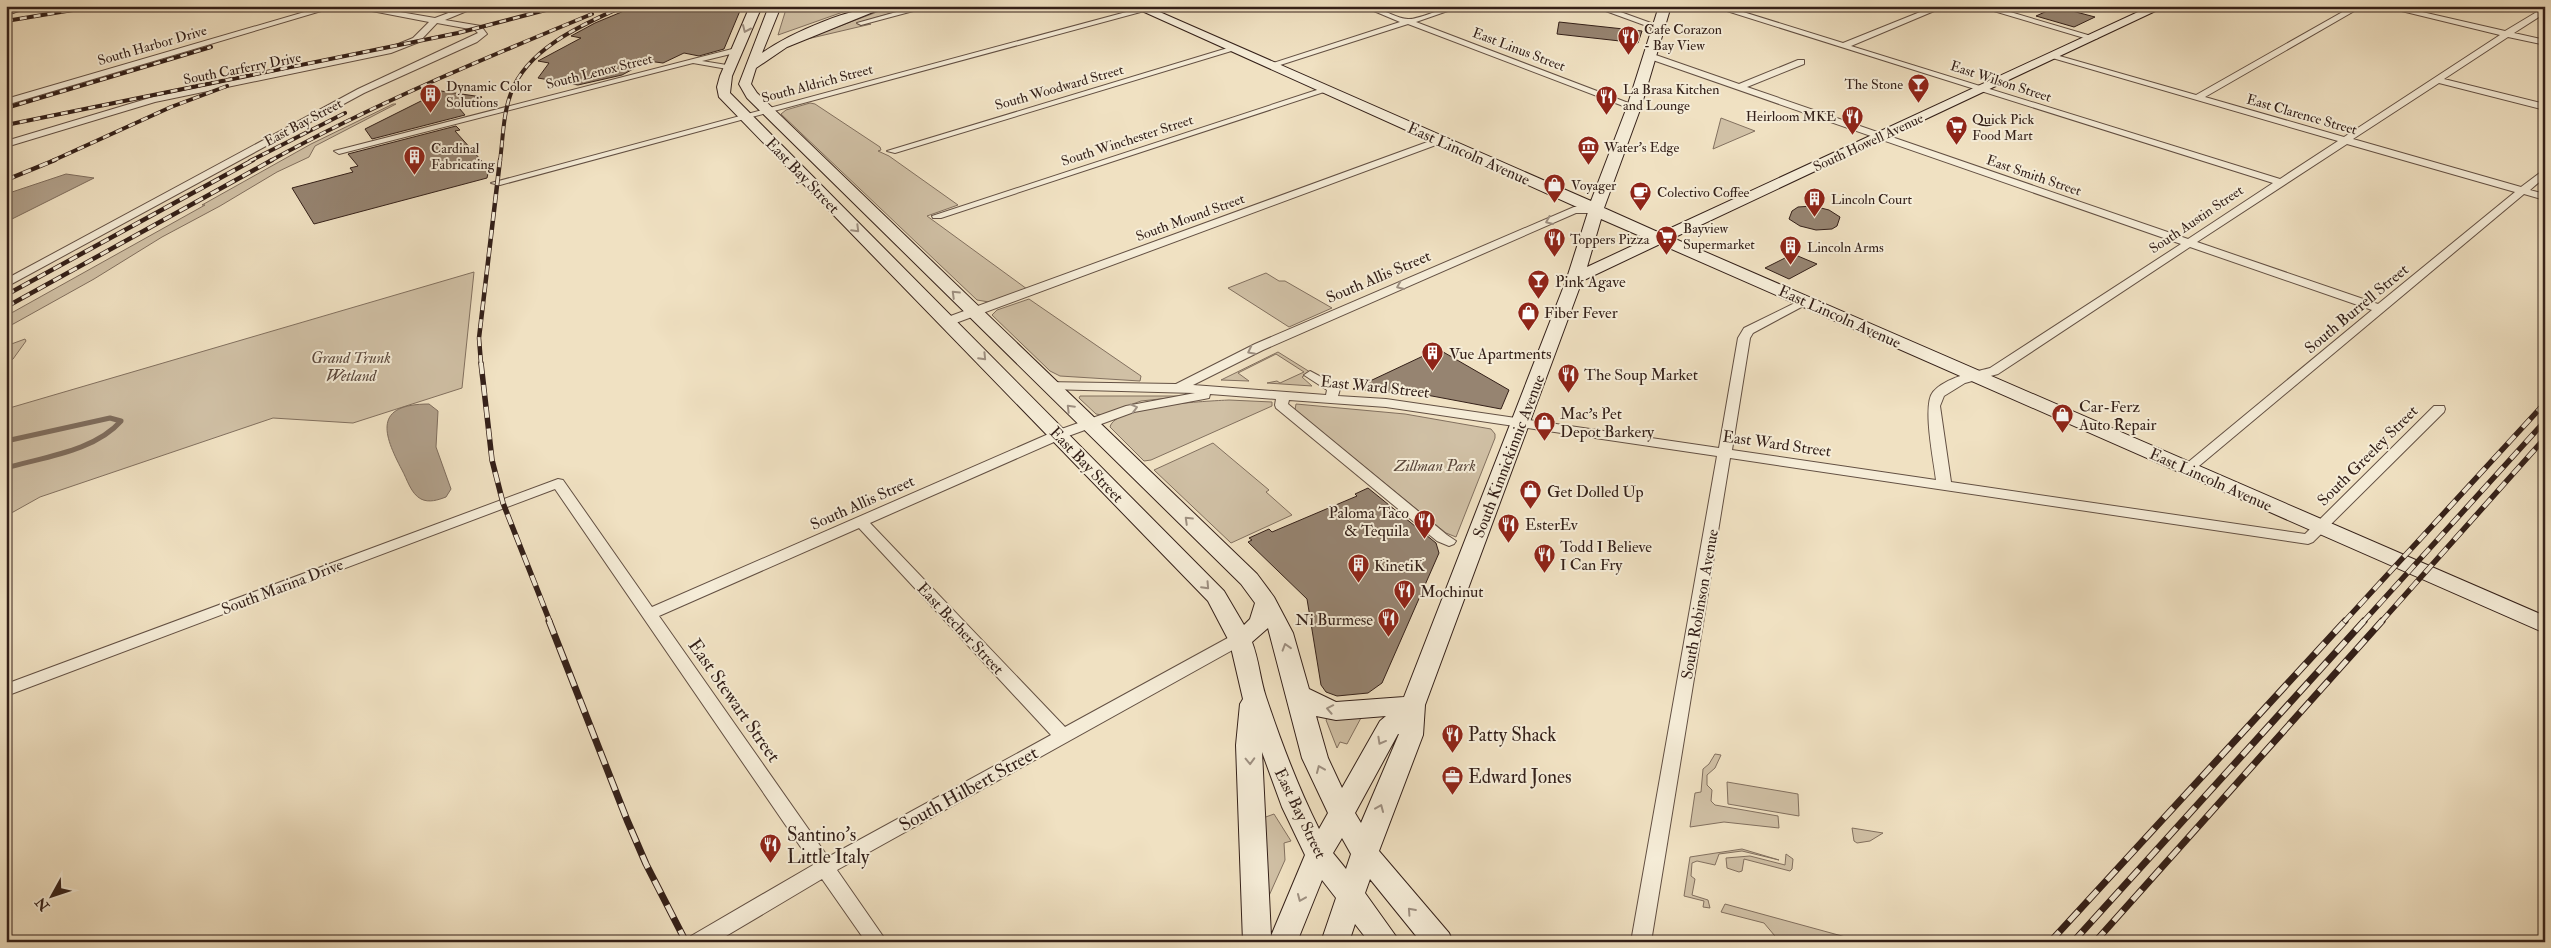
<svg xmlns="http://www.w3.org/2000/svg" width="2551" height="948" viewBox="0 0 2551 948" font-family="'IM FELL Double Pica',serif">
	<rect width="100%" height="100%" fill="#f0e1c2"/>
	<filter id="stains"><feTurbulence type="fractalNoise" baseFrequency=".004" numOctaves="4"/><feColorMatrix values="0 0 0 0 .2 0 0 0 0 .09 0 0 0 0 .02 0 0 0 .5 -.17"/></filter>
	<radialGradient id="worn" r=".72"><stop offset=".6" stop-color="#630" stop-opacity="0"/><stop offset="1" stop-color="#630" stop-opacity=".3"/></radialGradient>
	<path fill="#d0c0a5" stroke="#82705f" d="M787 6H812L808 12 814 6H830L827 12 832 6H860L778 35Z
		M893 6H916L857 23 861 25 871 24 803 40 890 7 899 9Z
		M810 103 815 104 880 147 881 150 878 151 889 156 958 205 927 216 1027 289 989 302 977 300 781 114 786 110Z
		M393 104H396L315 146 309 157 277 172 220 206 162 237 94 279 6 328V316L205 205H202L311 144Z
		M1721 118 1755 131 1713 149Z
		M474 272 462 388 353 423 273 418 40 497 6 516V409Z
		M1266 273 1279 281H1285L1332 308 1289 327 1228 288Z
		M1029 299 1141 376 1140 381 1060 376 1050 371 992 315 997 310Z
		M25 339 26 341 13 359 6 364V346Z
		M1278 352 1310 372 1302 377 1312 386 1267 383 1277 381 1280 383 1304 372 1276 354 1238 373 1249 381 1221 380Z
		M1080 396H1178V397L1141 401 1102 415 1096 414 1079 398Z
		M1229 400 1272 402V406L1151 460 1144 461 1110 427C1115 405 1209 401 1229 400Z
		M1296 404 1405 414 1491 429 1495 434V438L1456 537 1446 533 1295 410Z
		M1213 443 1269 490 1266 492 1292 515 1231 543 1154 470Z
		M1362 716 1347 744 1340 742 1337 748 1326 720 1328 717Z
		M1715 754 1721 755 1715 768 1707 775V785L1712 790 1711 801 1715 805 1778 816 1779 828 1724 822 1690 827 1695 793 1701 792 1703 769 1709 764Z
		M1727 782 1798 794 1799 816 1728 804Z
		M1274 814 1291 841 1284 843 1285 860 1268 898 1263 818Z
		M1852 828 1883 833 1870 841 1857 843 1854 841Z
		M1742 849 1779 860 1742 851 1719 854 1715 865 1697 861 1692 863 1691 876 1695 879 1692 895 1708 900 1710 908 1703 907 1704 901 1684 896 1690 857Z
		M1786 854 1793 859 1792 869 1790 871 1744 859 1742 871 1739 872 1727 868 1726 858 1750 856 1785 865Z
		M1725 904 1842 936 1849 938 1847 942H1780L1764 923 1721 912Z"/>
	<path fill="#b09f89" stroke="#7e6c5c" d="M66 174 94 178 6 222V194Z
		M429 404 438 411 436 447 451 489 446 497C438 500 429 503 421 499 411 494 407 479 402 470 383 434 373 404 429 404Z"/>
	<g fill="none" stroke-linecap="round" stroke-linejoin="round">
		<path stroke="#7e6c5c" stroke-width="5" d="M6 441 110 418 121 421C95 451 43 457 6 468"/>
	</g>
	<path fill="#968471" stroke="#342019" d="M636 6H742L724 49 699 56 684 53 663 63 648 61 622 75 578 85 538 78 549 63 538 61 581 38 571 36 595 23Z
		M2056 7 2076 12 2095 17 2074 27 2036 16Z
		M1559 22 1642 31 1638 43 1557 34Z
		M441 91 482 97 459 108 465 115 372 139 365 129Z
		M456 126 460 130 455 131 489 169 487 178 314 224 292 188 353 172 350 168 358 166 348 154Z
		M1813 206 1829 210 1840 217 1837 226 1832 229 1816 230 1800 226 1789 219 1792 211 1798 207Z
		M1793 254 1817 264 1789 279 1765 268Z
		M1438 349 1509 390 1501 409 1432 396 1353 389Z
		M1368 488 1436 543 1439 553 1382 683 1368 693 1337 696 1326 692 1321 685 1307 599 1248 542 1252 540 1249 538 1269 529 1272 532 1357 496 1355 494Z"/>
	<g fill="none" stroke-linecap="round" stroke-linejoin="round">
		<defs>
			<path id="street" d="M325 6H338L6 105V99Z
				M346 6H365L435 18 467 6H479L445 20 481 26 487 34 477 42 364 93 6 287V279L358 89 478 33 475 30 437 23 419 42 391 53 155 102 6 147V141L153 97 386 49 413 38 429 22Z
				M918 6H932L861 25 857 23Z
				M1362 6C1381 6 1393 18 1408 19 1420 20 1443 6 1462 6L1416 22 1639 107 1631 109 1408 24 1274 67 1267 65 1400 22Z
				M1592 6H1604L1662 27 1655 29Z
				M1711 6H1724L1843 43 1935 6H1946L1851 46 2280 179 2338 141 2049 57 2056 55 2196 95 2353 6H2363L2205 97 2344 137 2500 35 2381 6H2396L2505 31 2545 7V13L2514 33 2545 40V45L2508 37 2444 79 2545 104V110L2439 83 2353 139 2521 187 2545 169V177L2530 190 2545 194V200L2524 194 2193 471 2188 472 2181 468 2372 310 2190 247 1998 374 1965 383 1944 396 1940 406 1951 482 2305 534 2434 406H2444L2445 409 2444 412 2313 542 2308 544 1730 458 1651 942H1631L1717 456 1386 407 1289 400 1288 404 1447 535 1456 541 1454 544 1449 546 1437 541 1276 408 1275 405 1276 399 1210 394 1209 398 1204 399 1134 412 1063 438 870 523 1065 727 1235 634H1247L1249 638 1247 642 837 870 887 942H866L822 879 716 942H688L691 936 813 865 555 489 6 696V684L558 479 563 480 652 607 1053 432 1126 406 1195 393 1047 389 1043 388 1041 385 1043 382 1176 384 1255 344 1574 207H1596L1601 210 1596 213H1576L1263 350 1193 385 1326 395 1327 390 1304 375 1310 371 1338 386 1340 389 1338 396 1386 399 1719 448 1738 338 1744 328 1805 298 1809 299V303L1753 333 1750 338 1732 450 1936 480C1934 462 1922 405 1933 392 1946 377 1972 373 1990 368L2181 244 1647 58V54L1650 53 1739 84 1798 60H1804V64L1747 87 2188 239 2273 183ZM2347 144 2515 192 2378 304 2197 242ZM859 528 1051 735 828 857 659 616Z
				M1977 6H1990L2098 38 2091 40Z
				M1141 8 1148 10 500 185 491 183Z
				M1231 47 1238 49 895 153 887 151Z
				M736 48 740 50 739 52 702 61 733 66V70L693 63 339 154 334 151Z
				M1323 88 1330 90 941 218H933L932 216Z
				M1441 137 1446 140 1444 142 953 324H945L943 321 945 318Z"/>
			<path id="secondary" d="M15 6H35L6 15V9Z
				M750 6H762L732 76 730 93 1224 591 1244 625 1250 619 1255 603 1241 584 747 98 739 84 769 6H781L762 53C792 32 853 6 888 6L787 47 756 68 751 84 757 93 1257 574 1274 597 1293 633 1309 689 1336 702 1404 697 1567 278 1588 212 1131 6H1146L1591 201 1627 107 1659 6H1671L1641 107 1604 208 1660 233 2151 6H2166L1673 238 2545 616V633L1660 244 1582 281 1425 705 1423 735 1379 851 1449 933 1453 942H1421L1370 879 1365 893 1400 942H1369L1355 924 1349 942H1321L1336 898 1322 880 1297 942H1243L1236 745 1240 704 1243 699 1230 643 1208 601 719 97 717 87 720 76ZM1601 219 1647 239 1587 267ZM1268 628 1302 758 1328 813 1319 829C1298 787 1281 742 1266 697 1260 679 1259 660 1252 642ZM1316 716 1336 720 1386 716 1380 721 1342 788 1328 758ZM1398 734H1399L1361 823 1355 813ZM1262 752 1282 807 1305 855 1271 936ZM1342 838 1351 854 1346 869 1333 853Z"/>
			<path id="highway" d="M6 6H24L22 9 6 13Z"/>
		</defs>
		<use href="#street" stroke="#635043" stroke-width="2"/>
		<use href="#secondary" stroke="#342019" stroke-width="2"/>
		<use href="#highway" stroke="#342019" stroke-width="3"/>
		<use href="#street" fill="#f5ecd7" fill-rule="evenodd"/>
		<use href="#secondary" fill="#f5ecd7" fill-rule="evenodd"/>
		<use href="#highway" fill="#f0e1c2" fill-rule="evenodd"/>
		<defs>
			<path id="rail-far3" d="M375 6 448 11 527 6
				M6 21 97 6
				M6 108 211 47
				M6 125 458 33 561 6
				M52 161 171 107 227 86
				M250 161 345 113
				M270 161C374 104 483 59 592 14
				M500 161C503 139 503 114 511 93 527 48 584 24 624 6"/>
			<path id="rail-far2" d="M6 180 55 160
				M6 295 253 160
				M6 307 272 160
				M481 364 479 338 500 160"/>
			<path id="rail-far1" d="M481 363 492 460 503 503 550 622
				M2344 622 2545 403
				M2363 622 2545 421
				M2381 622 2545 438"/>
			<path id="rail" d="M549 621 627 820 646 864 686 942
				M2050 942 2345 621
				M2073 942 2364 621
				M2095 942 2382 621"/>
		</defs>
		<use href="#rail-far3" stroke="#342019" stroke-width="4"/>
		<use href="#rail-far2" stroke="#342019" stroke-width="4.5"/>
		<use href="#rail-far1" stroke="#342019" stroke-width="5.5"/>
		<use href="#rail" stroke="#342019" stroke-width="7"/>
		<use href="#rail-far3" stroke="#f5ecd7" stroke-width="2.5" stroke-dasharray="7" stroke-linecap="butt"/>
		<use href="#rail-far2" stroke="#f5ecd7" stroke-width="3" stroke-dasharray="9" stroke-linecap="butt"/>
		<use href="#rail-far1" stroke="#f5ecd7" stroke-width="4" stroke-dasharray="11" stroke-linecap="butt"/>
		<use href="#rail" stroke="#f5ecd7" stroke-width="5" stroke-dasharray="14" stroke-linecap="butt"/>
	</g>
	<defs><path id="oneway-chevron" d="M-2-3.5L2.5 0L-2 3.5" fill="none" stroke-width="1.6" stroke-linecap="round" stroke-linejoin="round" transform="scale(1.25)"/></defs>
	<g stroke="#9e9082">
		<use href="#oneway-chevron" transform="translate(746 29) rotate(114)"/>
		<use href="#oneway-chevron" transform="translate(1549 221) rotate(157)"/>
		<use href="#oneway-chevron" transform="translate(856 229) rotate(45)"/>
		<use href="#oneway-chevron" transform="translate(1400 286) rotate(157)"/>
		<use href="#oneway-chevron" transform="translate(955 294) rotate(-136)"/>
		<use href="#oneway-chevron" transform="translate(1251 351) rotate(153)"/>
		<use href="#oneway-chevron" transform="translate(983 357) rotate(46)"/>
		<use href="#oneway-chevron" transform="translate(1070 408) rotate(-135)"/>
		<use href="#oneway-chevron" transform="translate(1134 408) rotate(-15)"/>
		<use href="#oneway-chevron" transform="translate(1188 520) rotate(-136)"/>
		<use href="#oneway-chevron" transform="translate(1206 586) rotate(47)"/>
		<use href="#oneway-chevron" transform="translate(1286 647) rotate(-107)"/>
		<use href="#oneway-chevron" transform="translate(1330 709) rotate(-169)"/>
		<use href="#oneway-chevron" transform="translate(1381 741) rotate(119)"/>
		<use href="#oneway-chevron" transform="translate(1250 761) rotate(88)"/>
		<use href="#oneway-chevron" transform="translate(1320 769) rotate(-113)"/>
		<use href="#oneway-chevron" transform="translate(1380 808) rotate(-67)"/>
		<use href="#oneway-chevron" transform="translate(1301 898) rotate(113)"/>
		<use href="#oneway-chevron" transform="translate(1411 911) rotate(-132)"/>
	</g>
	<defs>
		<symbol id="restaurant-pin" viewBox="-11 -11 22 30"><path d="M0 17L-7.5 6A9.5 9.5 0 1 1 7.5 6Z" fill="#8f2418" stroke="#f5ecd7"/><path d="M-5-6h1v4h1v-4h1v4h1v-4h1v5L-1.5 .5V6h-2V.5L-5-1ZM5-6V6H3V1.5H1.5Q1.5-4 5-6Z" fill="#fff"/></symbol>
		<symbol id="bar-pin" viewBox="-11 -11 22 30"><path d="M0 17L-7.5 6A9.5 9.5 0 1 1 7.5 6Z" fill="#8f2418" stroke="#f5ecd7"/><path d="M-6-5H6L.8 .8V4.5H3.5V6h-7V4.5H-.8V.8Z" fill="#fff"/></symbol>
		<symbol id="building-pin" viewBox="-11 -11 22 30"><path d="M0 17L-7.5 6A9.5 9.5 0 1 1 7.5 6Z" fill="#8f2418" stroke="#f5ecd7"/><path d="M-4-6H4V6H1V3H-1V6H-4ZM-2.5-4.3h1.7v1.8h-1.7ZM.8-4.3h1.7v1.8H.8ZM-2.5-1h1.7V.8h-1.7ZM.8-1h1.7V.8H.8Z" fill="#fff"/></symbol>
		<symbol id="supermarket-pin" viewBox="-11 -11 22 30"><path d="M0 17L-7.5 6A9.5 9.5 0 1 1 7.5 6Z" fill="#8f2418" stroke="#f5ecd7"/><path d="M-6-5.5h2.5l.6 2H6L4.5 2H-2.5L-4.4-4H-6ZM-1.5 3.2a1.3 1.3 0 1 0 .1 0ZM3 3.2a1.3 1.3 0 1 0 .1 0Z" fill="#fff"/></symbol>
		<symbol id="museum-pin" viewBox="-11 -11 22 30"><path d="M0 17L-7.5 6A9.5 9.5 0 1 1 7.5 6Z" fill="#8f2418" stroke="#f5ecd7"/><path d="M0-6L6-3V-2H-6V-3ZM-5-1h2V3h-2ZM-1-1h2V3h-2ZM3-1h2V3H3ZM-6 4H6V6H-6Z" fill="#fff"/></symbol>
		<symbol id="shop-pin" viewBox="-11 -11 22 30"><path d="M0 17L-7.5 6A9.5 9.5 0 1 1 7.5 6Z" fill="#8f2418" stroke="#f5ecd7"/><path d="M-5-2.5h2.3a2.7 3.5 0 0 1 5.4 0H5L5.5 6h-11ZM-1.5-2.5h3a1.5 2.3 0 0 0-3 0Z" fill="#fff"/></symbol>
		<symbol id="cafe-pin" viewBox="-11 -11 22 30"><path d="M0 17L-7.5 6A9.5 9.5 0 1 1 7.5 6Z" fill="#8f2418" stroke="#f5ecd7"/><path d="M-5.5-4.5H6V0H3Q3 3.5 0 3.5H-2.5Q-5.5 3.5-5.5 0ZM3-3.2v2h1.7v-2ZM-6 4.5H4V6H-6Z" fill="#fff"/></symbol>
		<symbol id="office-pin" viewBox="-11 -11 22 30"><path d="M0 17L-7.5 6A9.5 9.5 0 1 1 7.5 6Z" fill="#8f2418" stroke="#f5ecd7"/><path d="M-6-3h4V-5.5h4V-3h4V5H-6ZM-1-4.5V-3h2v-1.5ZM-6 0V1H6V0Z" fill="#fff"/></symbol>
	</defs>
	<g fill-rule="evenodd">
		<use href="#restaurant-pin" x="1616" y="24" width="25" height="34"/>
		<use href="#bar-pin" x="1906" y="72" width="25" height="34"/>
		<use href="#building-pin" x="418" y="82" width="25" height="34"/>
		<use href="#restaurant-pin" x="1594" y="84" width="25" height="34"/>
		<use href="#restaurant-pin" x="1840" y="104" width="25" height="34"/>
		<use href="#supermarket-pin" x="1944" y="114" width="25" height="34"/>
		<use href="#museum-pin" x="1576" y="134" width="25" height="34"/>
		<use href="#building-pin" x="402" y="144" width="25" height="34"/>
		<use href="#shop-pin" x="1542" y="172" width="25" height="34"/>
		<use href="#cafe-pin" x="1628" y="180" width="25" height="34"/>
		<use href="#building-pin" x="1802" y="186" width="25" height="34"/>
		<use href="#supermarket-pin" x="1654" y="224" width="25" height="34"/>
		<use href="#restaurant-pin" x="1542" y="226" width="25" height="34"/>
		<use href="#building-pin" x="1778" y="234" width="25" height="34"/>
		<use href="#bar-pin" x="1526" y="268" width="25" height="34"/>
		<use href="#shop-pin" x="1516" y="300" width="25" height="34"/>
		<use href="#building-pin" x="1420" y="340" width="25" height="34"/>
		<use href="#restaurant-pin" x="1556" y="362" width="25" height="34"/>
		<use href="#shop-pin" x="2050" y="402" width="25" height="34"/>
		<use href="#shop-pin" x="1532" y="410" width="25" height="34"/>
		<use href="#shop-pin" x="1518" y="478" width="25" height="34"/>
		<use href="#restaurant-pin" x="1412" y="508" width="25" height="34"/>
		<use href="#restaurant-pin" x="1496" y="512" width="25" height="34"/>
		<use href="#restaurant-pin" x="1532" y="542" width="25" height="34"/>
		<use href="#building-pin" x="1346" y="552" width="25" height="34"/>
		<use href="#restaurant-pin" x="1392" y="578" width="25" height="34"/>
		<use href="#restaurant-pin" x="1376" y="606" width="25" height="34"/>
		<use href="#restaurant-pin" x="1440" y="722" width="25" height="34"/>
		<use href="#office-pin" x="1440" y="764" width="25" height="34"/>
		<use href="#restaurant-pin" x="758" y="832" width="25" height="34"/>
	</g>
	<g text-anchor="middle" stroke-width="4" stroke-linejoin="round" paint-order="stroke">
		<g font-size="14" fill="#342019" stroke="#f5ecd7" text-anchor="start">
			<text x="1644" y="34">Cafe Corazon<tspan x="1644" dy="16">- Bay View</tspan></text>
			<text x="1903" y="89" text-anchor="end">The Stone</text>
			<text x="446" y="91">Dynamic Color<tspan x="446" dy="16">Solutions</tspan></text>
			<text x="1623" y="94">La Brasa Kitchen<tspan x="1623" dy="16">and Lounge</tspan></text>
			<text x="1836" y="121" text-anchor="end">Heirloom MKE</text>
			<text x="1972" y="124">Quick Pick<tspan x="1972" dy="16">Food Mart</tspan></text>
			<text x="1604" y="152">Water's Edge</text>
			<text x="431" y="153">Cardinal<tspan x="431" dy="16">Fabricating</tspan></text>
			<text x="1571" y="190">Voyager</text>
			<text x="1657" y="197">Colectivo Coffee</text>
			<text x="1831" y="204">Lincoln Court</text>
			<text x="1683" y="233">Bayview<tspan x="1683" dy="16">Supermarket</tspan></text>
			<text x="1570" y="244">Toppers Pizza</text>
			<text x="1807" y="252">Lincoln Arms</text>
		</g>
		<g font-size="14" fill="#342019" stroke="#f5ecd7">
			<text transform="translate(152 45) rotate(-16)" y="5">South Harbor Drive</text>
			<text transform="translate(1519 49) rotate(21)" y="5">East Linus Street</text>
			<text transform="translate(242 68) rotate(-11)" y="5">South Carferry Drive</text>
			<text transform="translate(599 71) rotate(-14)" y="5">South Lenox Street</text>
			<text transform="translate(2001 81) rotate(18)" y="5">East Wilson Street</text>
			<text transform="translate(817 83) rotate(-15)" y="5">South Aldrich Street</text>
			<text transform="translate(1059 87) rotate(-16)" y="5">South Woodward Street</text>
			<text transform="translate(2302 114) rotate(16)" y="5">East Clarence Street</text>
			<text transform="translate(303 122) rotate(-28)" y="5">East Bay Street</text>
			<text transform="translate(1127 140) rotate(-18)" y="5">South Winchester Street</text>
			<text transform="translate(1868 142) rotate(-25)" y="5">South Howell Avenue</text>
			<text transform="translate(2034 175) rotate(19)" y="5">East Smith Street</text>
			<text transform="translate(1190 217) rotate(-20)" y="5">South Mound Street</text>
			<text transform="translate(2196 219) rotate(-34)" y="5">South Austin Street</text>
		</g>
		<g font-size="16" fill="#342019" stroke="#f5ecd7">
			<text transform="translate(1469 153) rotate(24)" y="6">East Lincoln Avenue</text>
			<text transform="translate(803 175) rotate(46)" y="6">East Bay Street</text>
			<text transform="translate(1378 276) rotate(-23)" y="6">South Allis Street</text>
			<text transform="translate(2356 308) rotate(-40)" y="6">South Burrell Street</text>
			<text transform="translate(1840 316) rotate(24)" y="6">East Lincoln Avenue</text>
			<text transform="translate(1375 386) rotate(6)" y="6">East Ward Street</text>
			<text transform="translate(1777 443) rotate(8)" y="6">East Ward Street</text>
			<text transform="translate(2367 455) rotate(-45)" y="6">South Greeley Street</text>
			<text transform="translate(1508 456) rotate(-69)" y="6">South Kinnickinnic Avenue</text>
			<text transform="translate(1087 464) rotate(46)" y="6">East Bay Street</text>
			<text transform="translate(2211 479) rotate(24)" y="6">East Lincoln Avenue</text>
			<text transform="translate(862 502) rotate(-24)" y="6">South Allis Street</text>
			<text transform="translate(282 586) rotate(-21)" y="6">South Marina Drive</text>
			<text transform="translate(1699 604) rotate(-80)" y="6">South Robinson Avenue</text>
			<text transform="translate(961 628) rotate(47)" y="6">East Becher Street</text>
			<text transform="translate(1301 813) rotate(64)" y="6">East Bay Street</text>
		</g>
		<g font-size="16" fill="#342019" stroke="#f5ecd7" text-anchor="start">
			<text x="1555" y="287">Pink Agave</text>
			<text x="1544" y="318">Fiber Fever</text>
			<text x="1449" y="359">Vue Apartments</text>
			<text x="1584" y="380">The Soup Market</text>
			<text x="2079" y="412">Car-Ferz<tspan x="2079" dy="18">Auto Repair</tspan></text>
			<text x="1560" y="419">Mac's Pet<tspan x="1560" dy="18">Depot Barkery</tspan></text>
			<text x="1547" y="497">Get Dolled Up</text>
			<text x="1409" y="518" text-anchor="end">Paloma Taco<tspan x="1409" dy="18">&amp; Tequila</tspan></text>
			<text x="1525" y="530">EsterEv</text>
			<text x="1560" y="552">Todd I Believe<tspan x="1560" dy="18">I Can Fry</tspan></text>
			<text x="1374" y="571">KinetiK</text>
			<text x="1420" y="597">Mochinut</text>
			<text x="1373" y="625" text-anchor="end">Ni Burmese</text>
		</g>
		<g font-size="16" font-style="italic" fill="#5b483c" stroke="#f5ecd7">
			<text x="351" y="363">Grand Trunk<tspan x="351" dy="18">Wetland</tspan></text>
			<text x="1435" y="471">Zillman Park</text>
		</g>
		<g font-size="19" fill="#342019" stroke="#f5ecd7">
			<text transform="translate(735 700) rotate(55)" y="7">East Stewart Street</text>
			<text transform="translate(968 788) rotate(-29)" y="7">South Hilbert Street</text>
		</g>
		<g font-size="19" fill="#342019" stroke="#f5ecd7" text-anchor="start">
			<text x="1468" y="741">Patty Shack</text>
			<text x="1468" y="783">Edward Jones</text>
			<text x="787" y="841">Santino's<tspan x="787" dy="22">Little Italy</tspan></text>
		</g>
	</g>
	<rect width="2551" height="948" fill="none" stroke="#f0e1c2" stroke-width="25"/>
	<rect x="8" y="8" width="2536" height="933" fill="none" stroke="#342019" stroke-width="2.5"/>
	<rect x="12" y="12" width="2526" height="923" fill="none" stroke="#342019"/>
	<g transform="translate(52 896) rotate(230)" stroke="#f5ecd7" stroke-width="4" paint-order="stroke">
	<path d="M0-4L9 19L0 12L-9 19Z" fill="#342019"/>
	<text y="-8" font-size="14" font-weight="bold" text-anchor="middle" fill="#342019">N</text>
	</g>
	<rect width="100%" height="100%" filter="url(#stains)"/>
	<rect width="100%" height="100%" fill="url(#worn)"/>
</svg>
